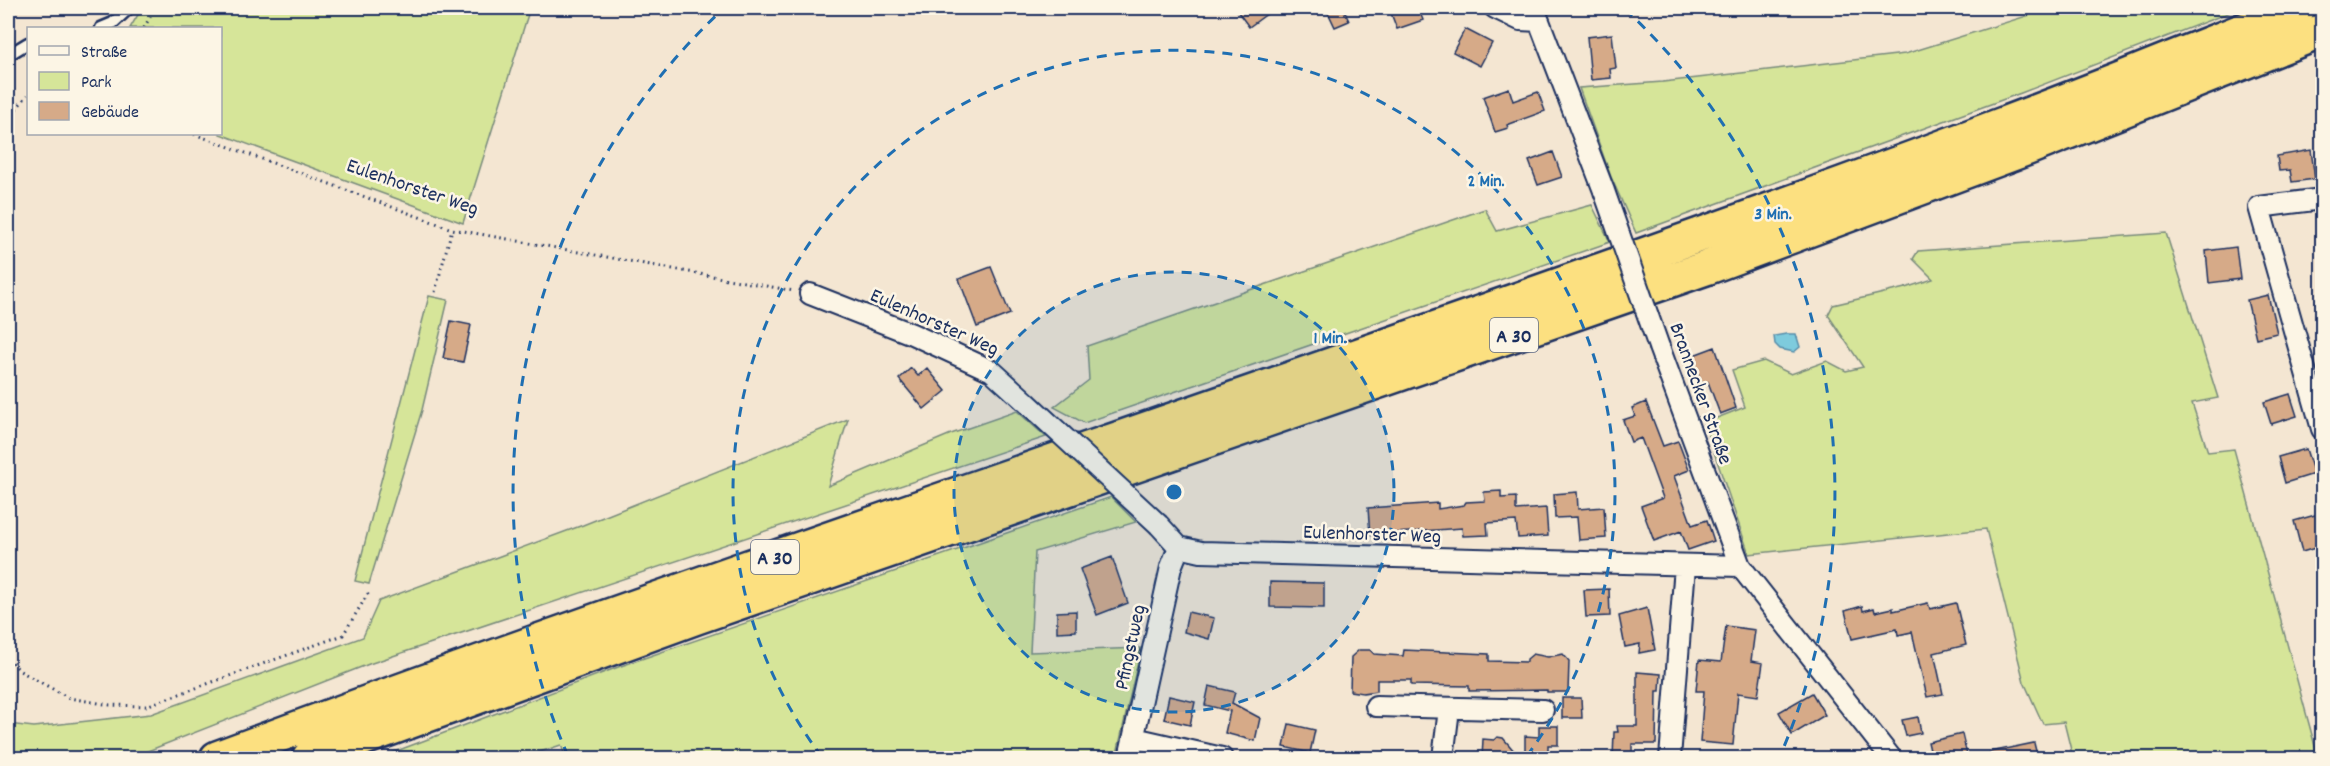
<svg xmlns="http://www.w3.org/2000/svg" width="2330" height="766" viewBox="0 0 2330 766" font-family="Dekko,sans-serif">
	<rect width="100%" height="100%" fill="#f4e6d2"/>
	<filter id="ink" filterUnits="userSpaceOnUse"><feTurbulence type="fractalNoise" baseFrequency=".0167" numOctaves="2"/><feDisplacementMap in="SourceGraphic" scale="12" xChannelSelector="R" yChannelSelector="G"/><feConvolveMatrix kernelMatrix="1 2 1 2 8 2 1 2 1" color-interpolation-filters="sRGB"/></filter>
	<g filter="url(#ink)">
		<path fill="#d6e599" stroke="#788a7c" stroke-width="1.5" d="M142 8H530L463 223 220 134V28H130Z
			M2052 8H2241L2021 93 1636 233 1611 177 1579 88 1663 82 1905 54Z
			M1592 205 1610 242 1084 423 1054 407 1089 380 1087 346 1485 209 1497 231Z
			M2166 233 2218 398 2192 403 2208 452 2234 449 2318 757 2322 756V758H2073L2064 722 2043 724 2024 682 1986 529 1749 554 1704 423 1745 407 1732 370 1764 361 1791 374 1827 361 1846 371 1863 367 1828 315 1833 305 1905 288 1933 279 1913 259 1918 251Z
			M429 296 448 300 422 410 369 584 355 581Z
			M1017 411 1046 437 369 664 130 758H8V724L34 727 151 714 363 637 379 601 583 525 848 419 828 486 951 434Z
			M1111 497 1136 522 1035 552 1030 652 1141 648 1116 758H566L561 745 522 758H378L621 666Z"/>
		<path fill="#7ecbdd" stroke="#568daa" stroke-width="1.5" d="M1786 334H1796L1800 347 1794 352 1780 349 1775 344 1774 336Z"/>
		<path fill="#d6aa88" stroke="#1b2f5e" stroke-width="1.5" d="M1235 8H1275L1249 27Z
			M1326 8H1343L1349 21 1335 27Z
			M1389 8H1418L1423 20 1397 29Z
			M1465 29 1492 43 1480 66 1453 52Z
			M1612 34 1616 68 1610 69 1611 78 1591 80 1587 37Z
			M1509 88 1513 101 1538 92 1545 111 1507 125 1508 128 1495 132 1483 97Z
			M2311 150 2315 179 2292 182 2290 170 2279 171 2277 156Z
			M1553 152 1562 177 1538 185 1529 161Z
			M2236 247 2240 279 2209 283 2206 251Z
			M991 267 1010 314 977 327 959 279Z
			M2268 295 2277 333 2256 338 2247 300Z
			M451 321 471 325 463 362 443 358Z
			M1715 347 1736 408 1720 414 1708 382 1702 384 1691 356Z
			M911 368 918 376 927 368 946 391 924 409 899 379Z
			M2290 394 2297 416 2271 424 2264 402Z
			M1646 402 1663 446 1678 441 1689 470 1674 476 1692 525 1707 520 1714 541 1688 550 1681 531 1654 541 1641 506 1663 498 1641 438 1631 442 1623 420 1635 416 1632 408Z
			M2306 449 2314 474 2285 483 2278 457Z
			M1501 491V498L1516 497V510L1546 508 1548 536 1518 538 1516 521 1487 523 1488 535 1463 536 1462 528 1370 535 1368 508 1438 503V509L1464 505 1466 502 1485 501 1484 492Z
			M1577 492 1578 509 1604 507 1606 538 1579 540 1577 517 1555 518 1554 494Z
			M2322 513V546L2302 552 2294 521Z
			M1112 557 1128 603 1097 615 1080 569Z
			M1270 582 1324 583V608L1270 607Z
			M1609 589 1610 616 1586 617 1584 590Z
			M1928 603 1930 609 1956 603 1966 645 1934 653 1943 694 1927 697 1912 632 1898 635 1897 629 1852 639 1845 611 1862 606 1863 611 1874 608 1875 612 1893 608V611Z
			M1647 608 1655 650 1639 653 1640 644 1625 647 1619 616Z
			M1076 611V631L1057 632V612Z
			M1188 612 1214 618 1209 639 1184 632Z
			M1726 626 1755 630 1751 661 1763 663 1758 696 1738 693 1733 745 1700 742 1704 691H1696L1699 660 1721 662Z
			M1359 650H1370L1374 654 1403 656 1404 650 1489 654V661L1527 662V659L1533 654 1548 657 1563 654 1569 661 1568 692H1547V690L1469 691V686L1411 685V680H1377V691L1363 693 1350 691 1351 657Z
			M1637 672 1661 674 1660 691H1657L1656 744H1632V759H1613L1614 732H1618L1617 726H1637Z
			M1209 686 1235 692 1232 703 1260 718 1255 741 1225 733 1230 711 1205 705Z
			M1812 693 1825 715 1792 735 1779 712Z
			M1169 696 1195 702 1190 725 1164 719Z
			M1562 698H1581L1582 718H1562Z
			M1918 717 1921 733 1906 736 1902 720Z
			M1289 724 1315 730 1310 753 1284 747Z
			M1539 726H1558V745H1548V759H1525V736L1539 737Z
			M1962 734 1968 759H1932L1928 742Z
			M1497 737 1503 738 1521 759H1482L1483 739 1494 740Z
			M2034 743 2038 759H1991L1990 752Z"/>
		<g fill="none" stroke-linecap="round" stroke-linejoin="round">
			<defs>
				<path id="lane" d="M101 28 113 23 129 8
					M8 55 28 43"/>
				<path id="street" d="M1495 8 1520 20 1539 21
					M1534 8 1604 191
					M2322 199 2259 207 2322 429
					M810 294 912 334 992 371 1026 402
					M1659 347 1740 566 1891 758
					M1159 525 1179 547 1201 552 1740 566
					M1376 706 1543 710
					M1134 738 1222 758
					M1129 758 1171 567 1179 547
					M1443 758 1449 709
					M1670 758 1685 566"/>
				<path id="highway" d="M217 758C662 592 1112 443 1559 285 1748 218 1937 151 2123 78 2181 54 2241 32 2298 8
					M309 758 697 617 1706 268 2028 148 2322 31"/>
			</defs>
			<use href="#lane" stroke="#1b2f5e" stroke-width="15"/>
			<use href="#street" stroke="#1b2f5e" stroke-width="24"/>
			<use href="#highway" stroke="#1b2f5e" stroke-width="38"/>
			<path stroke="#1b2f5e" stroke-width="3" stroke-dasharray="1.5 4.5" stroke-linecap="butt" d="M144 28 155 8
				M8 118 28 95
				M194 134 452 229 794 291
				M435 292 452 229
				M8 658 20 671 69 698 110 705 146 706 343 635 369 592"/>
			<use href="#lane" stroke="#fcf5e5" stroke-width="10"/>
			<use href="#street" stroke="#fcf5e5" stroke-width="20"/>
			<use href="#highway" stroke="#fce080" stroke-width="33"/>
			<defs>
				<path id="street-bridge" d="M1604 191 1659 347
					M1026 402 1159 525"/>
			</defs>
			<use href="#street-bridge" stroke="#1b2f5e" stroke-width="24" stroke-linecap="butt"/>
			<use href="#street-bridge" stroke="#fcf5e5" stroke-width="20"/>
		</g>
	</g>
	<circle cx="1174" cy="492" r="220" fill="#1f6fb2" fill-opacity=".12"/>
	<g fill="none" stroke="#1f6fb2" stroke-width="3" stroke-dasharray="10 8">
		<circle cx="1174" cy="492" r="220"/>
		<path d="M822 757A441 441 0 1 1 1526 757"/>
		<path d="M568 756A661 661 0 0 1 723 9M1625 9A661 661 0 0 1 1780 756"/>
	</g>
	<g text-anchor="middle" stroke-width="5" stroke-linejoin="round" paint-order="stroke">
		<g fill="#fcf5e5" stroke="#5e6a86" stroke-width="1.5">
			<rect x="1490" y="318" width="48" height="34" rx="4.5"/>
			<rect x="751" y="540" width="48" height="34" rx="4.5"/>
		</g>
		<g font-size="20" font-weight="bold" fill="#1b2f5e">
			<text x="1514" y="342">A 30</text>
			<text x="775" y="564">A 30</text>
		</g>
		<g font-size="21" fill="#1b2f5e" stroke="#fcf5e5">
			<text transform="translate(413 186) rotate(19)" y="7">Eulenhorster Weg</text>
			<text transform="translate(935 321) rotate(24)" y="7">Eulenhorster Weg</text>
			<text transform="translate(1702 393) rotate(70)" y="7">Brannecker Straße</text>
			<text transform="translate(1372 533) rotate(2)" y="7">Eulenhorster Weg</text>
			<text transform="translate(1129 647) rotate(-78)" y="7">Pfingstweg</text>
		</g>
	</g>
	<circle cx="1174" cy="492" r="9" fill="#1f6fb2" stroke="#fcf5e5" stroke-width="3"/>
	<g font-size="18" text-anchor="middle" font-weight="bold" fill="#1f6fb2" stroke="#fcf5e5" stroke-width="5" stroke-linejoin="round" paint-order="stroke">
		<text x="1486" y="186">2 Min.</text>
		<text x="1773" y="219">3 Min.</text>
		<text x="1330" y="343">1 Min.</text>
	</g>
	<rect width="2330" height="766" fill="none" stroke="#fcf5e5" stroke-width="30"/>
	<rect x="15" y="15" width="2300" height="736" fill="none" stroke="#1b2f5e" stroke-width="2" filter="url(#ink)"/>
	<rect x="27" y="27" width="195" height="108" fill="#fcf5e5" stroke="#a2a6af" stroke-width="1.5"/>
	<rect x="39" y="46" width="30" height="9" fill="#fcf5e5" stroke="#a2a6af" stroke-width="1.5"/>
	<text x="81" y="57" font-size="18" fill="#1b2f5e">Straße</text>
	<rect x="39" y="72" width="30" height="18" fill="#d6e599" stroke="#a2a6af" stroke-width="1.5"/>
	<text x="81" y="87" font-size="18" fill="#1b2f5e">Park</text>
	<rect x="39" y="102" width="30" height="18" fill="#d6aa88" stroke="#a2a6af" stroke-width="1.5"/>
	<text x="81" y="117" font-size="18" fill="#1b2f5e">Gebäude</text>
</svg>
